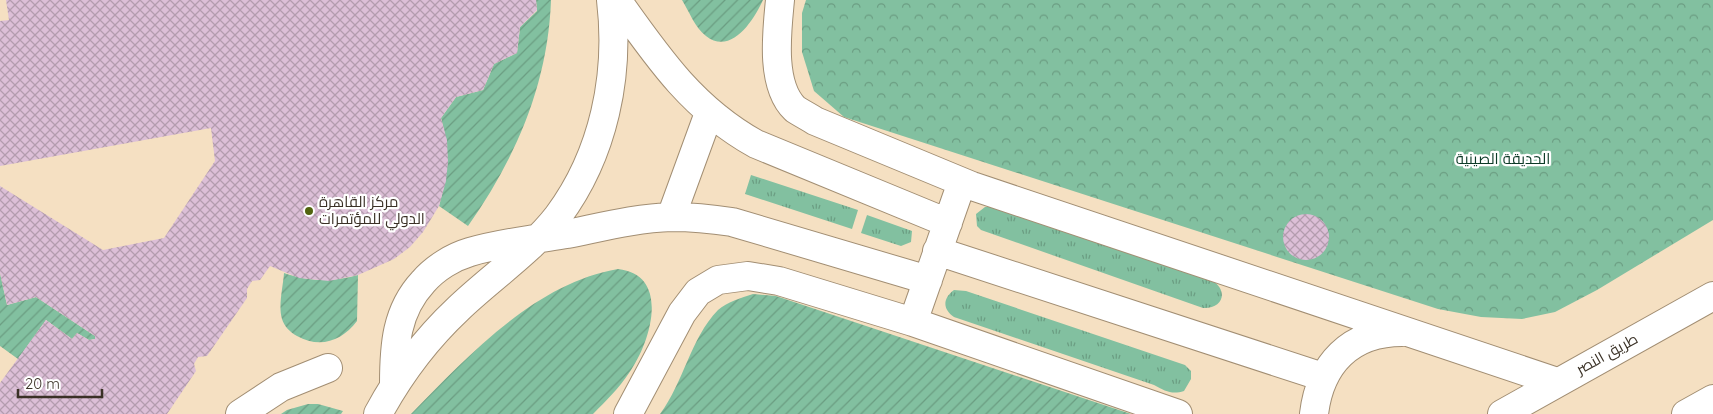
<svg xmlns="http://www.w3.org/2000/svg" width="1713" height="414" viewBox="0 0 1713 414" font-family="Quicksand,Cairo,sans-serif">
	<defs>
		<pattern id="grass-tufts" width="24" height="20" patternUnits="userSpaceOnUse" patternTransform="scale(1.25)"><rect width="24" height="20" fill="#82c0a0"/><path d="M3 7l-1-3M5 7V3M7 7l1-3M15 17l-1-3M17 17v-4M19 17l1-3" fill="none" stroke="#6b9d82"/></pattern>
		<pattern id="park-crowns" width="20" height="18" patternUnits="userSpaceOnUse" patternTransform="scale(1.25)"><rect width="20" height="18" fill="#82c0a0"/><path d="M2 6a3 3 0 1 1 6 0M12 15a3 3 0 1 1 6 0" fill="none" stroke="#6b9d82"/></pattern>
		<pattern id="garden-furrows" width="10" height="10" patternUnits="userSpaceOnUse" patternTransform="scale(1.25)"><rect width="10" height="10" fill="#82c0a0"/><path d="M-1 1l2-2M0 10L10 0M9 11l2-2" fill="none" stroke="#6b9d82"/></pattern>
		<pattern id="building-cross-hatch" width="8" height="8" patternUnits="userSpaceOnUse" patternTransform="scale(1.25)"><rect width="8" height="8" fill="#dcbfd7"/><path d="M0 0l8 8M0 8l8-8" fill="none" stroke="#b39cae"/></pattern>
	</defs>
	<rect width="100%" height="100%" fill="#f5e0c2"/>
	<path fill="url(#grass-tufts)" d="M751 175 858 210 852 229 745 194Z
		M985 207H992L1213 281C1229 292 1222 309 1203 308L981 230 977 226 976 214Z
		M867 215 912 231 911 242 901 246 861 233Z
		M954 290 966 291 1185 365 1191 371V379L1184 391C1172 395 1165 391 1154 385L954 317C942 309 943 298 954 290Z"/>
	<path fill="url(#park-crowns)" d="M806 0H1713V220L1597 290 1555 312 1522 319 1481 317 1438 309 844 117 814 91 802 52V13Z"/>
	<path fill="url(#garden-furrows)" d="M536 0H551C548 84 516 158 468 226L439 206C448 175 450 149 441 118L456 97 483 90 494 64 517 53 520 27 537 11Z
		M682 0H763C754 20 731 56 706 36 695 28 689 11 682 0Z
		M618 269C672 275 650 344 629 373 619 388 606 401 593 414H411C467 357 535 283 618 269Z
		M0 273 7 305 36 297 95 336V339L89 340 77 333 72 339 46 320 18 359 0 346Z
		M284 273C310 282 332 282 358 275L357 321C342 341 320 349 297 336 290 332 284 326 282 319 278 306 283 287 284 273Z
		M753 294 776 296 1131 414H660C684 382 690 339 718 310 727 302 741 298 753 294Z
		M308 404H318L343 411 341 414H281L287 410Z"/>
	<path fill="url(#building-cross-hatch)" d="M6 0H536L537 10 520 27 517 53 494 64 483 90 456 97 441 118 447 140 448 162 446 181 439 206 423 232 410 247 394 259 358 275 329 281 299 278 270 266 260 280 252 281 247 289V298L207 356 198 357 194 364 196 371 167 414H0V383L46 320 72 339 77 333 89 340 95 339V336L36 297 7 305 0 273V186L103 250 164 238 215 161 211 128 0 166V21L9 20Z
		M1283 237a23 23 0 1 1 46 0a23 23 0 1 1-46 0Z"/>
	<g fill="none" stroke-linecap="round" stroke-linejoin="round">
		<defs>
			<path id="minor" d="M617 0C658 58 693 109 756 144L948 223
				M780 0C777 31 770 85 795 109 801 113 809 117 815 121L972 186 1557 382
				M671 217 709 113
				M937 251 1323 377
				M913 322 962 182
				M394 384C394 346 396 311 423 282 435 268 453 257 470 252 501 243 535 239 567 234 602 227 636 218 672 217 692 217 712 219 732 222L928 280
				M240 414 281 387 328 368
				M378 414C399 375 425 340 458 309 489 279 532 250 558 216 604 154 620 75 611 0
				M628 414 682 313 698 292 718 280 748 276 779 281 913 322 1178 414
				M1314 414C1320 364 1350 332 1402 332"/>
			<path id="highway" d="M1502 414 1713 296
				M1686 414 1713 399"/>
		</defs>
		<use href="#minor" stroke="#a28e73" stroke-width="30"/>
		<use href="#highway" stroke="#a28e73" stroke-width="30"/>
		<use href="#minor" stroke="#fff" stroke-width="28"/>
		<use href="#highway" stroke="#fff" stroke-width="28"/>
	</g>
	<circle fill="#51640f" stroke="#fff" stroke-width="2" cx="309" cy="211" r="5"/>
	<g text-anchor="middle" stroke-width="4.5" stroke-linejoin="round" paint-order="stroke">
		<g font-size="15" fill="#0c3a27" stroke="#fff">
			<text x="1503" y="164">الحديقة الصينية</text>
		</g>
		<g font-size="15" fill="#3a3126" stroke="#fff" text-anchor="start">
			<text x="319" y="207">مركز القاهرة<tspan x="319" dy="17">الدولي للمؤتمرات</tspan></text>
		</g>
		<g font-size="15" fill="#3a3126" stroke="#fff">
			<text transform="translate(1607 354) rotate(-29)" y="5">طريق النصر</text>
		</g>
	</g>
	<path d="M18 389v8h84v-8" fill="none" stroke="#3a3126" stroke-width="2.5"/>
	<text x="25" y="389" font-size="15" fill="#3a3126" stroke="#ffffff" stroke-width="4" paint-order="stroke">20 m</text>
</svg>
